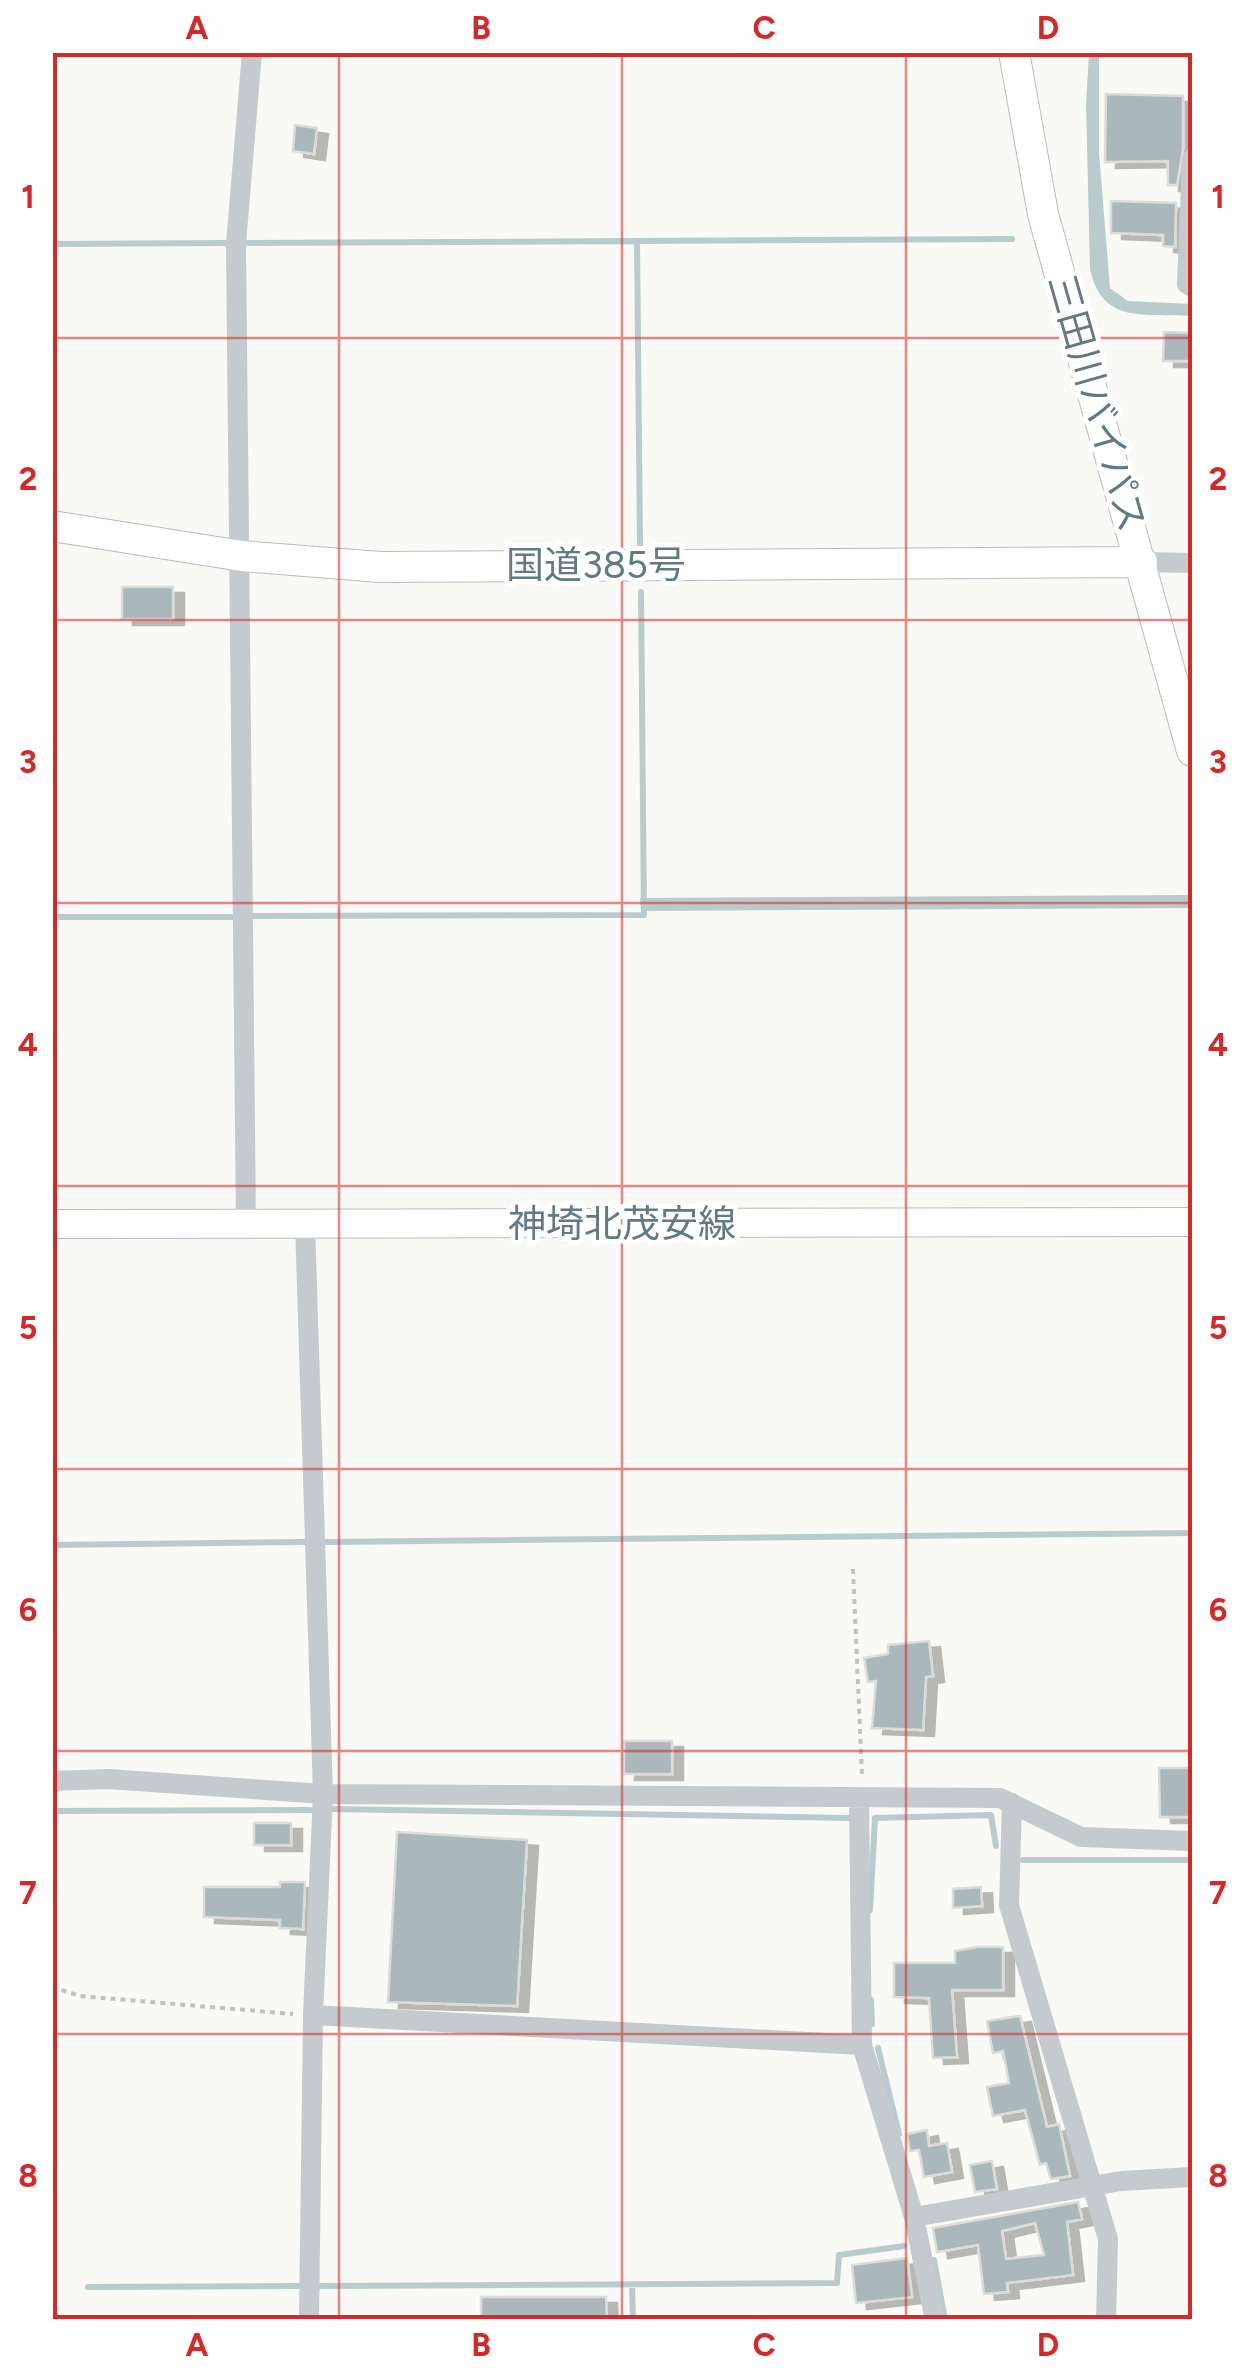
<svg xmlns="http://www.w3.org/2000/svg" width="1245" height="2372" viewBox="0 0 1245 2372" font-family="Figtree,'Noto Sans JP',sans-serif">
	<defs>
		<filter id="shadow"><feDropShadow dx="11" dy="6" stdDeviation="0" flood-color="#0004"/></filter>
	</defs>
	<rect width="100%" height="100%" fill="#f9f9f6"/>
	<path fill="#bacbcd" d="M1089 53H1099V153L1110 288 1128 301 1192 304V316C1145 313 1102 325 1090 269L1086 104Z
		M1192 895V908L641 911 640 898Z"/>
	<g fill="none" stroke-linecap="round" stroke-linejoin="round">
		<path stroke="#bacbcd" stroke-width="6" d="M637 241 640 544
			M248 243 1012 239
			M52 244 226 243
			M253 916 644 915 641 592
			M52 917H235
			M326 1542 1192 1533
			M52 1545 306 1542
			M332 1809 849 1818
			M52 1811 310 1810
			M1023 1860H1192
			M870 1910 875 1818 991 1815 996 1846
			M871 2000 872 2024
			M878 2048 899 2134
			M934 2260 945 2320
			M632 2284 633 2320
			M318 2286 837 2283 839 2255 904 2246
			M88 2287 299 2286"/>
	</g>
	<path fill="#aab7bb" stroke="#dbdbd9" stroke-width="2.5" fill-rule="evenodd" filter="url(#shadow)" d="M1106 94 1183 96V149L1177 185H1168V161L1105 162Z
		M295 125 317 128 314 154 293 151Z
		M1111 201 1176 203 1175 247 1163 246V235L1111 233Z
		M1164 332 1192 333V361H1163Z
		M122 587H173V619H122Z
		M929 1641 933 1676 926 1677 923 1730 872 1728 876 1681 868 1682 864 1658 888 1654V1645Z
		M624 1741H672V1774H624Z
		M1159 1768H1192V1817H1160Z
		M254 1823H291V1845H254Z
		M397 1832 527 1840 517 2006 388 2002Z
		M280 1882H305L303 1929 280 1928V1920L204 1917V1887H280Z
		M981 1887 982 1906 953 1908V1889Z
		M977 1947H1003V1990H952L957 2057 933 2058 929 1998 894 1997V1963H955V1951Z
		M1020 2016 1047 2127 1059 2124 1070 2176 1051 2179 1046 2163 1040 2165 1025 2110 993 2116 987 2087 1009 2083 1003 2051 993 2053 987 2021Z
		M927 2130 929 2146 947 2143 952 2172 924 2177 919 2150 910 2151 907 2134Z
		M992 2161 997 2189 975 2192 970 2165Z
		M1078 2202 1082 2219 1067 2222 1073 2275 1007 2283 1008 2292 984 2294 978 2245 937 2252 933 2228ZM1035 2223 1044 2255 1006 2259 1002 2231Z
		M907 2258 912 2297 856 2303 852 2265Z
		M481 2297H606L607 2320H481Z"/>
	<g fill="none" stroke-linecap="round" stroke-linejoin="round">
		<defs>
			<path id="major" d="M52 1224 1192 1222"/>
			<path id="highway" d="M1014 52 1043 214 1192 751
				M52 526 242 556 380 567 1142 562"/>
		</defs>
		<use href="#major" stroke="#b7bec1" stroke-width="30"/>
		<use href="#highway" stroke="#b7bdbf" stroke-width="32"/>
		<path stroke="#bec2c4" stroke-width="4" stroke-dasharray="5 5" stroke-linecap="butt" d="M853 1569 862 1776
			M52 1987 80 1996 293 2014"/>
		<path stroke="#c4cacd" stroke-width="20" d="M1192 159 1187 284 1192 287
			M1142 562 1192 563
			M246 1224 236 244 252 52
			M305 1224 323 1794 313 2015 309 2320
			M52 1781 108 1779 323 1794 1000 1798 1081 1837 1192 1841
			M859 1800 862 2045 914 2217 935 2320
			M1012 1803 1009 1905 1108 2239 1106 2320
			M313 2015 862 2045
			M914 2217 1121 2181 1192 2177"/>
		<use href="#major" stroke="#fff" stroke-width="28"/>
		<use href="#highway" stroke="#fff" stroke-width="30"/>
	</g>
	<path fill="none" stroke="#d62828" stroke-width="2.5" stroke-opacity="0.55" d="M339 52V2320M622 52V2320M906 52V2320M52 338H1192M52 620H1192M52 903H1192M52 1186H1192M52 1469H1192M52 1751H1192M52 2034H1192"/>
	<g text-anchor="middle" stroke-width="10" stroke-linejoin="round" paint-order="stroke">
		<g font-size="38" fill="#617a84" stroke="#fff">
			<text transform="translate(1097 403) rotate(74)" y="13">三田川バイパス</text>
			<text x="596" y="578">国道385号</text>
			<text x="622" y="1237">神埼北茂安線</text>
		</g>
	</g>
	<rect width="1245" height="2372" fill="none" stroke="#ffffff" stroke-width="110"/>
	<rect x="55" y="55" width="1135" height="2262" fill="none" stroke="#d62828" stroke-width="4"/>
	<g font-size="32" text-anchor="middle" font-weight="bold" fill="#d62828">
		<text x="197" y="39">A</text>
		<text x="481" y="39">B</text>
		<text x="764" y="39">C</text>
		<text x="1048" y="39">D</text>
		<text x="28" y="208">1</text>
		<text x="1218" y="208">1</text>
		<text x="28" y="490">2</text>
		<text x="1218" y="490">2</text>
		<text x="28" y="773">3</text>
		<text x="1218" y="773">3</text>
		<text x="28" y="1056">4</text>
		<text x="1218" y="1056">4</text>
		<text x="28" y="1339">5</text>
		<text x="1218" y="1339">5</text>
		<text x="28" y="1621">6</text>
		<text x="1218" y="1621">6</text>
		<text x="28" y="1904">7</text>
		<text x="1218" y="1904">7</text>
		<text x="28" y="2187">8</text>
		<text x="1218" y="2187">8</text>
		<text x="197" y="2356">A</text>
		<text x="481" y="2356">B</text>
		<text x="764" y="2356">C</text>
		<text x="1048" y="2356">D</text>
	</g>
</svg>
